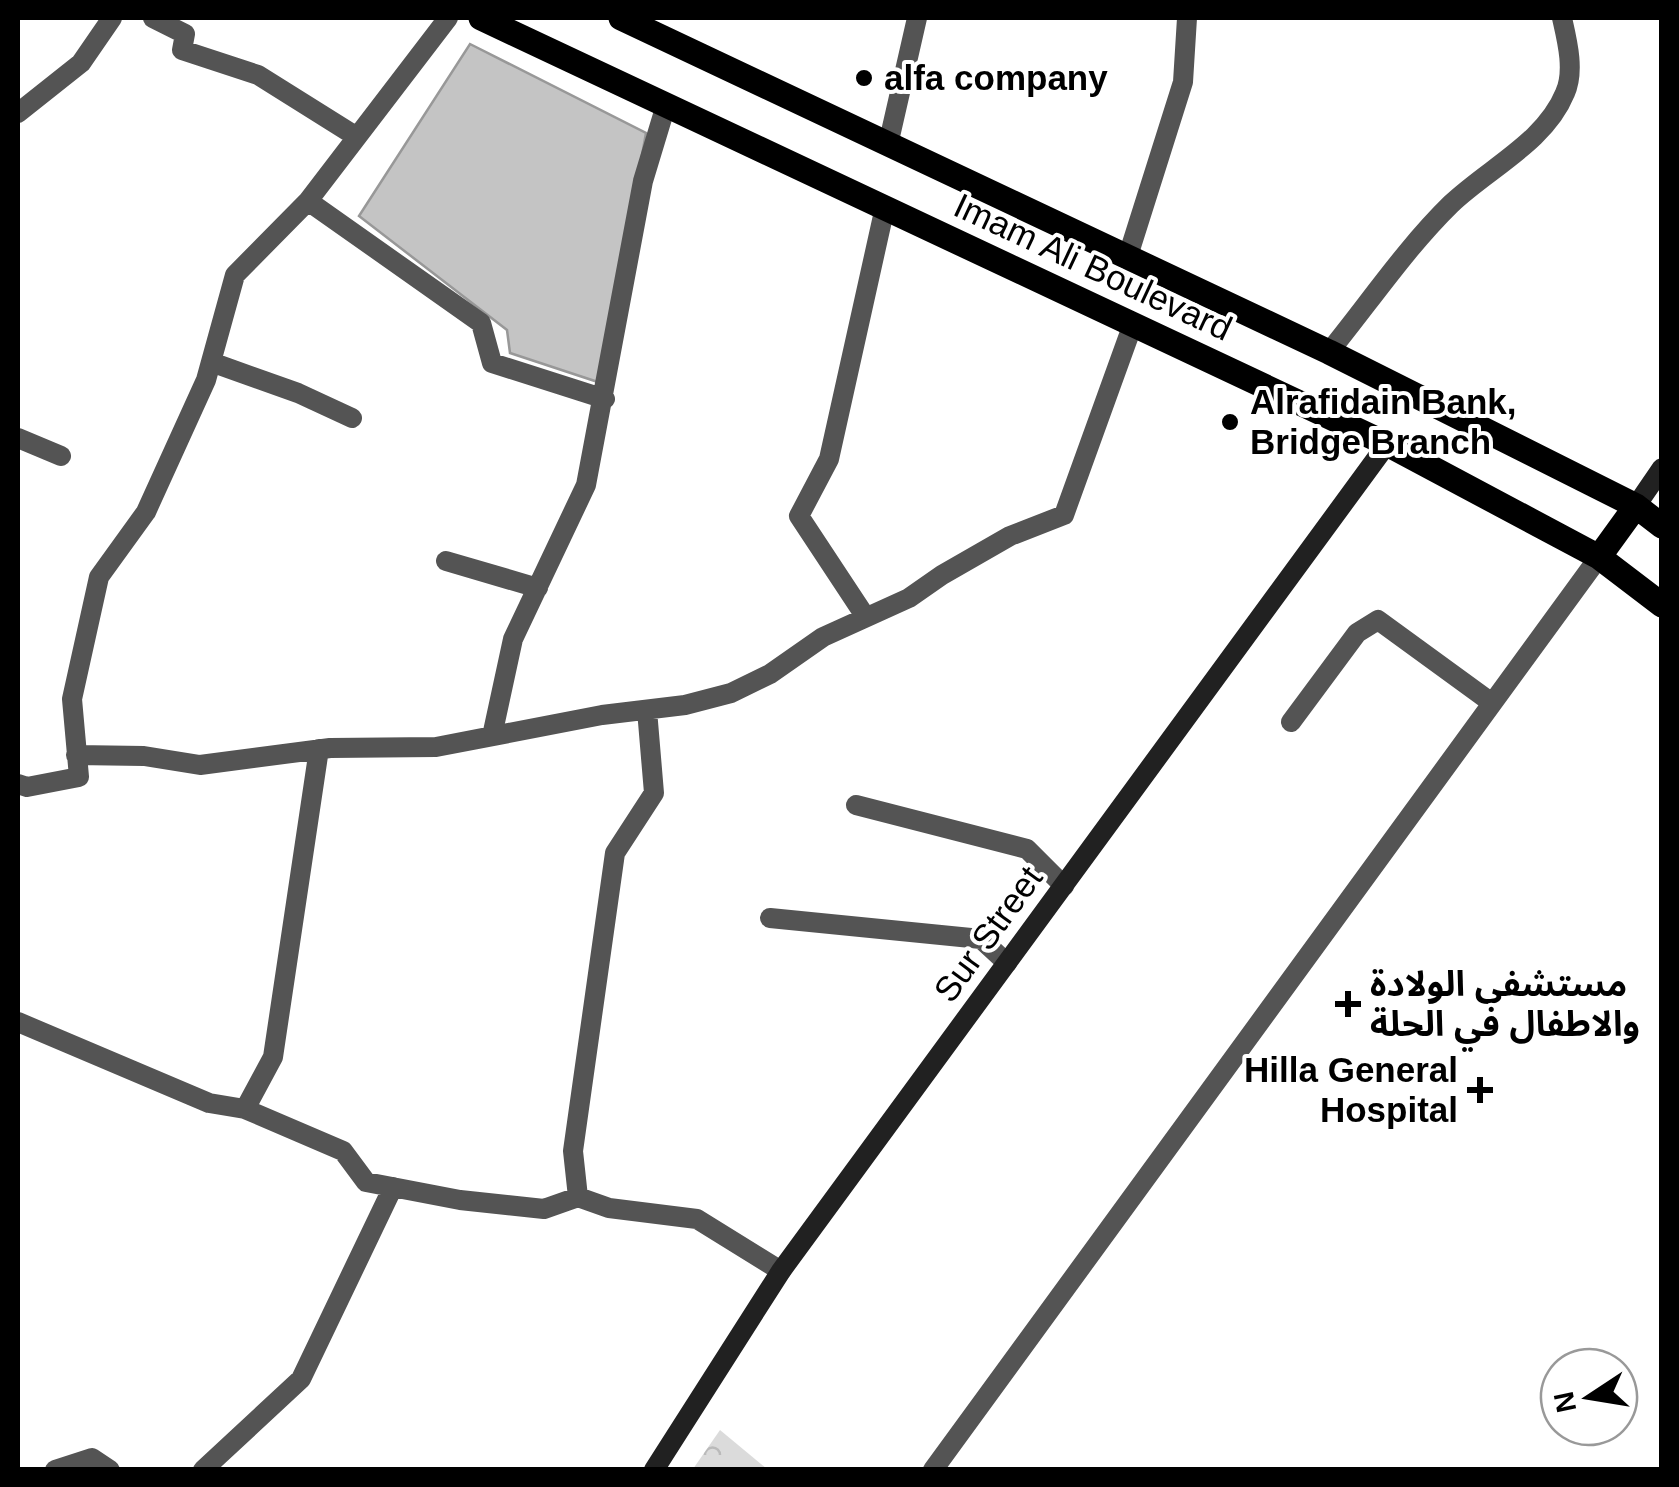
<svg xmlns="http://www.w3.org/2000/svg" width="1679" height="1487" viewBox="0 0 1679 1487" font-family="Arial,'Noto Sans Arabic',sans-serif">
	<defs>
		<pattern id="park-crowns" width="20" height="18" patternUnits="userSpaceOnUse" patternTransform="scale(2.5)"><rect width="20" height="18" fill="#dbdbdb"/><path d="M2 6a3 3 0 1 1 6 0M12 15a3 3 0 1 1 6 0" fill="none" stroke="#bababa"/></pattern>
	</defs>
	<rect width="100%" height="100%" fill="#fff"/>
	<path fill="url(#park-crowns)" d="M720 1430 767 1469H693Z"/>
	<path fill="#c4c4c4" stroke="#989898" stroke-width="2.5" d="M470 44 646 133 601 383 510 353 507 330 359 216Z"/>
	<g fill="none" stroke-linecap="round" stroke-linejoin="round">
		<path stroke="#545454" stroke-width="20" d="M1291 722 1357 633 1378 620 1492 703
			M933 1470 1599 557"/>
		<path stroke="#545454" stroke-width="20" d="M153 18 185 34 182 50 258 75 357 137
			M18 113 81 63 112 18
			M888 145 917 18
			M308 201 481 323 492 363 605 399
			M1128 256 1183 82 1187 18
			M1329 352C1369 303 1406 248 1451 204 1489 168 1545 142 1565 93 1575 71 1567 40 1562 18
			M211 362 298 393 352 418
			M18 438 61 456
			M446 561 538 588
			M865 616 799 516 829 459 885 207
			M492 736 513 639 586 485 643 181 666 105
			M76 755 144 756 200 765 330 748 436 747 602 715 685 705 731 693 770 674 823 637 909 598 942 575 1010 536 1064 515 1133 324
			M18 784 27 787 79 777 72 699 99 577 146 512 206 380 235 275 308 201 448 18
			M856 805 1027 849 1064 886
			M770 918 981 939 1007 963
			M18 1022 209 1103 245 1109 343 1151 366 1182 460 1200 544 1209 578 1197 609 1208 697 1219 781 1271
			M245 1109 273 1057 319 749
			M578 1197 573 1151 615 853 654 793 647 710
			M55 1470 92 1458 110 1470
			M203 1470 301 1379 393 1187"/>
		<path stroke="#212121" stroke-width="20" d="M1636 506 1662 468
			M654 1470 781 1271 1387 444"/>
		<path stroke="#000" stroke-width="25" d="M481 18 1387 444 1599 557 1662 605
			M621 18 1329 352 1636 506 1662 526
			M1599 557 1636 506"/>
	</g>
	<g fill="#000" stroke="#fff" stroke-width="4">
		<circle cx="864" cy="78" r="10"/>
		<circle cx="1230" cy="422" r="10"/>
		<path d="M1343 989h10v10h10v10h-10v10h-10v-10h-10v-10h10z"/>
		<path d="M1475 1075h10v10h10v10h-10v10h-10v-10h-10v-10h10z"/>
	</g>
	<g text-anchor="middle" stroke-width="8" stroke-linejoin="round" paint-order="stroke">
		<g font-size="35" font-weight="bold" fill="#000" stroke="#fff" text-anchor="start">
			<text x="884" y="90">alfa company</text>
			<text x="1250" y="414">Alrafidain Bank,<tspan x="1250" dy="40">Bridge Branch</tspan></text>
			<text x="1370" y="996">مستشفى الولادة<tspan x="1370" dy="40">والاطفال في الحلة</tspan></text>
			<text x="1458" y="1082" text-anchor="end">Hilla General<tspan x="1458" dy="40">Hospital</tspan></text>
		</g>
		<g font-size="35" fill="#000" stroke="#fff">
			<text transform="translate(1093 267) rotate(25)" y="12">Imam Ali Boulevard</text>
			<text transform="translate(988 934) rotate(-54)" y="12">Sur Street</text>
		</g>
	</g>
	<rect width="1679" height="1487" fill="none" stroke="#000000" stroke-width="40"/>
	<g transform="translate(1589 1397) rotate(258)"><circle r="48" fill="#ffffff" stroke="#999999" stroke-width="2.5"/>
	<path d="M0-8L18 38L0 25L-18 38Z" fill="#000000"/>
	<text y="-15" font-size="28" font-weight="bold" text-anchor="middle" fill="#000000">N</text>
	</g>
</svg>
